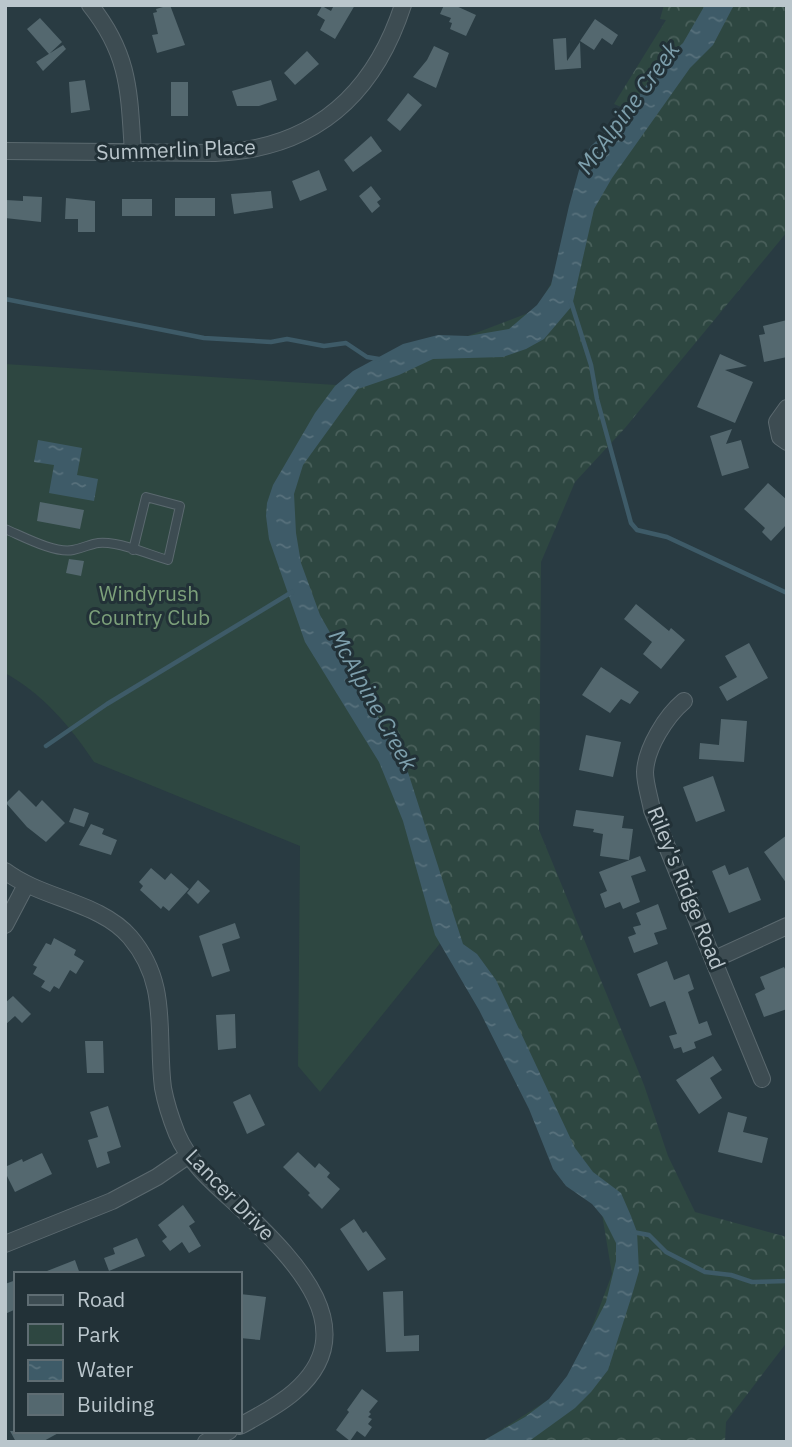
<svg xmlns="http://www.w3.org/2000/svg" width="792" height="1447" viewBox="0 0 792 1447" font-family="'IBM Plex Sans',sans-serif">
	<defs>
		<pattern id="forest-crowns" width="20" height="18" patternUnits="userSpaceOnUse" patternTransform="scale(1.75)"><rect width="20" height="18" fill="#2e4741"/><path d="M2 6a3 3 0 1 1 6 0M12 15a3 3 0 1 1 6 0" fill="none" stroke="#4a605b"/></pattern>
		<pattern id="water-ripples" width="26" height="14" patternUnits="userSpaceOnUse" patternTransform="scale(1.75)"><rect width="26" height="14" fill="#3e5b68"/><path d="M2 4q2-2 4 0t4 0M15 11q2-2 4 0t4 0" fill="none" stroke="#58717c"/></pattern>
	</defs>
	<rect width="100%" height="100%" fill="#293b42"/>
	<path fill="#2e4741" d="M5 364 353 386 384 755 446 936 320 1092 298 1066 300 846 94 762C71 727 42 693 5 673Z"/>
	<path fill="url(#forest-crowns)" d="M664 5H787V232L625 428 575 482 541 562 539 830 644 1085 668 1156 695 1212 787 1237V1342L726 1422 725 1442H482L570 1386 612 1274 602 1214 446 936 384 755 282 555 298 458 324 412 381 369 536 310 645 117 614 104 666 20 660 19Z"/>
	<path fill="url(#water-ripples)" d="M705 5H734L713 45 690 68 612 178 594 209 572 306 544 339 526 349 503 357 433 359 399 375 358 389 303 465 294 494 296 533 301 563 320 615 406 766 463 944 477 954 496 980 575 1148 593 1172 621 1193 631 1216 637 1232 639 1271 632 1295 608 1370 591 1392 575 1408 528 1442H481L525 1417 549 1399 567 1376 606 1302 616 1261V1243L603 1217 592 1204 566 1186 553 1169 529 1109 479 1010 435 935 403 821 379 762 305 642 269 539 266 516 267 503 273 485 315 413 335 386 353 371 403 344 438 335 468 336 509 329 537 305 551 285 569 206 581 163 591 146 629 110 664 60 683 43Z
		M38 440 82 448 77 475 98 479 94 501 49 493 54 465 34 462Z"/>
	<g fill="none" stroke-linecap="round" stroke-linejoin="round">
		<path stroke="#3e5b68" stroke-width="4.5" d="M5 299 204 338 271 342 287 339 324 346 346 343 367 357 379 359
			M571 302 591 365 597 399 631 523 637 530 667 537 787 593
			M46 746 107 704 292 592
			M633 1232 649 1235 666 1252 705 1272 731 1275 752 1282 787 1281"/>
	</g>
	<path fill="#54686f" d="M170 5 185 45 157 53 152 35 158 34 153 13 157 12 156 9Z
		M334 5H355L335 39 320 30 325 20 317 15 322 6 331 11Z
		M444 5H454L476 15 466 36 450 29 452 23 449 22 451 18 440 14Z
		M40 18 62 42 49 54 27 29Z
		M595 19 618 35 612 45 602 38 594 50 580 41Z
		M566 38 567 61 580 42 581 68 555 70 553 39Z
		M63 45 66 49 43 71 36 62Z
		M434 46 449 53 436 88 413 77 427 60Z
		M307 51 319 64 295 85 284 73Z
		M85 80 90 110 71 113 69 82Z
		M271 80 277 100 259 106H237L232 91Z
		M171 82H188V116H171Z
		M408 93 422 105 400 131 387 120Z
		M371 136 382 151 353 172 344 160Z
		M319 170 327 190 300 201 292 181Z
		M371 186 381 199 377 202 380 206 372 213 359 196Z
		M271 191 273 208 234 214 231 194Z
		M23 196 42 197 41 222 5 218 6 200 23 201Z
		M66 198 95 201V232H78V219H65Z
		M175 198H215V216H175Z
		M122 199H152V216H122Z
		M787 320V357L764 362 759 335 765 334 763 326Z
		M720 354 747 366 725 370 753 382 735 423 697 407Z
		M732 429 726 444 741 440 749 468 722 476 710 436Z
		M768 483 787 500V524L771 541 762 532 765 528 744 509Z
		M40 502 84 510 80 529 37 521Z
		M69 559 84 561 81 576 66 573Z
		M636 604 669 631 671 628 685 640 661 669 643 654 652 642 624 619Z
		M749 643 768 678 727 701 719 687 737 677 725 656Z
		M601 667 639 692 630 704 621 699 610 713 582 695Z
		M721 719 747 721 744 762 699 759 700 743 719 745Z
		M586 735 621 742 613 777 579 770Z
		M713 776 725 811 696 822 683 787Z
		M19 790 36 807 42 800 65 823 46 842 27 827 6 803Z
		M74 808 89 813 84 827 69 822Z
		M576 810 624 816 622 828 633 829 629 860 600 856 603 834 593 832 594 829 573 826Z
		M91 824 104 829 102 834 117 840 111 855 79 845Z
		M787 835V884L764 852Z
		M640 856 646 871 631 876 640 902 623 909 620 902 605 908 600 894 607 891 599 872Z
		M725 865 729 875 748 867 761 900 729 913 712 871Z
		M151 868 165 880 171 873 189 889 169 911 163 906 161 909 140 890 143 886 139 882Z
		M198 880 210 891 198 904 187 893Z
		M658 904 667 929 654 933 658 944 634 953 628 937 636 934 633 927 641 925 636 913Z
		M235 923 240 938 222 944 230 971 212 977 199 936Z
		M54 938 76 950 74 955 84 961 76 974 70 970 59 989 54 986 50 992 41 987 45 981 33 974 37 967 33 965 46 943 51 945Z
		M667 961 674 980 689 974 694 989 688 992 699 1024 707 1021 712 1035 694 1042 696 1048 683 1053 681 1047 674 1049 669 1036 677 1034 665 1001 650 1007 637 974Z
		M784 967 787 973V1009L764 1017 755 994 765 989 760 977Z
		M13 996 31 1014 22 1023 15 1016 5 1025V1003Z
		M235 1014 236 1048 218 1050 216 1015Z
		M85 1041H103L104 1073H87Z
		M713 1056 722 1070 710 1078 722 1098 699 1114 676 1080Z
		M250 1094 265 1125 247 1134 233 1102Z
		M108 1106 121 1147 107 1152 110 1163 97 1168 88 1140 98 1137 90 1112Z
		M728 1112 747 1117 743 1132 768 1138 762 1163 718 1152Z
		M298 1152 315 1168 319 1163 330 1173 327 1177 340 1189 322 1209 308 1195 310 1193 283 1167Z
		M42 1153 52 1174 15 1192 5 1172V1167L22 1159 23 1162Z
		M183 1205 195 1222 189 1226 201 1246 189 1253 182 1242 170 1251 162 1241 167 1237 158 1225Z
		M354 1219 363 1233 366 1231 386 1259 368 1271 340 1229Z
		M137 1238 145 1256 109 1271 104 1258 115 1254 113 1248Z
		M75 1260 80 1274H42V1273Z
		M16 1280V1309L5 1314V1284Z
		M403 1291 404 1336 419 1335V1351L386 1352 383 1292Z
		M240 1294 266 1297 260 1340 240 1338Z
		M362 1389 378 1401 369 1412 371 1414 368 1417 372 1419 368 1424 372 1427 365 1437 357 1431 350 1441 336 1430 349 1412 347 1410Z
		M10 1431H62L42 1442H16Z"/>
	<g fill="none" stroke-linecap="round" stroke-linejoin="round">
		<defs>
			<path id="lane" d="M5 529C22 536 55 554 73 550 92 546 93 540 115 544 133 547 150 555 168 560L180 506 146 497 133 550"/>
			<path id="street" d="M90 5C130 55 129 92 133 153
				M5 151 215 153C312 149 373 97 403 5
				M787 408 777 422 780 437 787 442
				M684 701C666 716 646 748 645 772 645 784 650 798 652 810L762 1079
				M5 871C42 899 100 902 130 937 170 984 156 1033 163 1088 166 1104 171 1119 177 1134 191 1167 221 1189 246 1213 294 1260 366 1330 294 1392 278 1406 258 1416 240 1426
				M5 925 26 885
				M715 959 787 926
				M5 1244 112 1201 157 1177 189 1155
				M206 1442 229 1431"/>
		</defs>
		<use href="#lane" stroke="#5b696f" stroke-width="10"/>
		<use href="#street" stroke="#5b696f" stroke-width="18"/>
		<use href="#lane" stroke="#3d4c52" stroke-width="8"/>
		<use href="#street" stroke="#3d4c52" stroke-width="16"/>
	</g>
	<g text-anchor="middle" stroke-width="6" stroke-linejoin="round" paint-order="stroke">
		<g font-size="21" fill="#bac6cc" stroke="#223137">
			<text transform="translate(176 150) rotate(-2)" y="7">Summerlin Place</text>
			<text transform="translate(686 888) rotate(68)" y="7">Riley's Ridge Road</text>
			<text transform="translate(230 1195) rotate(46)" y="7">Lancer Drive</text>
		</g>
		<g font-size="21" fill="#7ca07a" stroke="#223137">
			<text x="149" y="601">Windyrush<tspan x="149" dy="24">Country Club</tspan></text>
		</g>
		<g font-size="23" font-style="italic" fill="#7d9fac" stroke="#223137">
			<text transform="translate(628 108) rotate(-54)" y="8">McAlpine Creek</text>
			<text transform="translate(373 700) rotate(61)" y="8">McAlpine Creek</text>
		</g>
	</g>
	<rect width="792" height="1447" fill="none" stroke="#bac6cc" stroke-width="14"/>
	<rect x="14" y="1272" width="228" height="161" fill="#223137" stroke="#5f6d73" stroke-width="2"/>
	<rect x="28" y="1295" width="35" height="10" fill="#3d4c52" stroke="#5f6d73" stroke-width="2"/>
	<text x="77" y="1307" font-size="21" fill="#bac6cc">Road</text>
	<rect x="28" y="1324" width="35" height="21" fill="#2e4741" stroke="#5f6d73" stroke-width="2"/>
	<text x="77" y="1342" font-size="21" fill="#bac6cc">Park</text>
	<rect x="28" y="1360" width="35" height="21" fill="url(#water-ripples)" stroke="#5f6d73" stroke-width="2"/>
	<text x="77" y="1377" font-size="21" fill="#bac6cc">Water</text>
	<rect x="28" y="1394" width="35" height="21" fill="#54686f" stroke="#5f6d73" stroke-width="2"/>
	<text x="77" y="1412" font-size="21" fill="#bac6cc">Building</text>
</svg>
